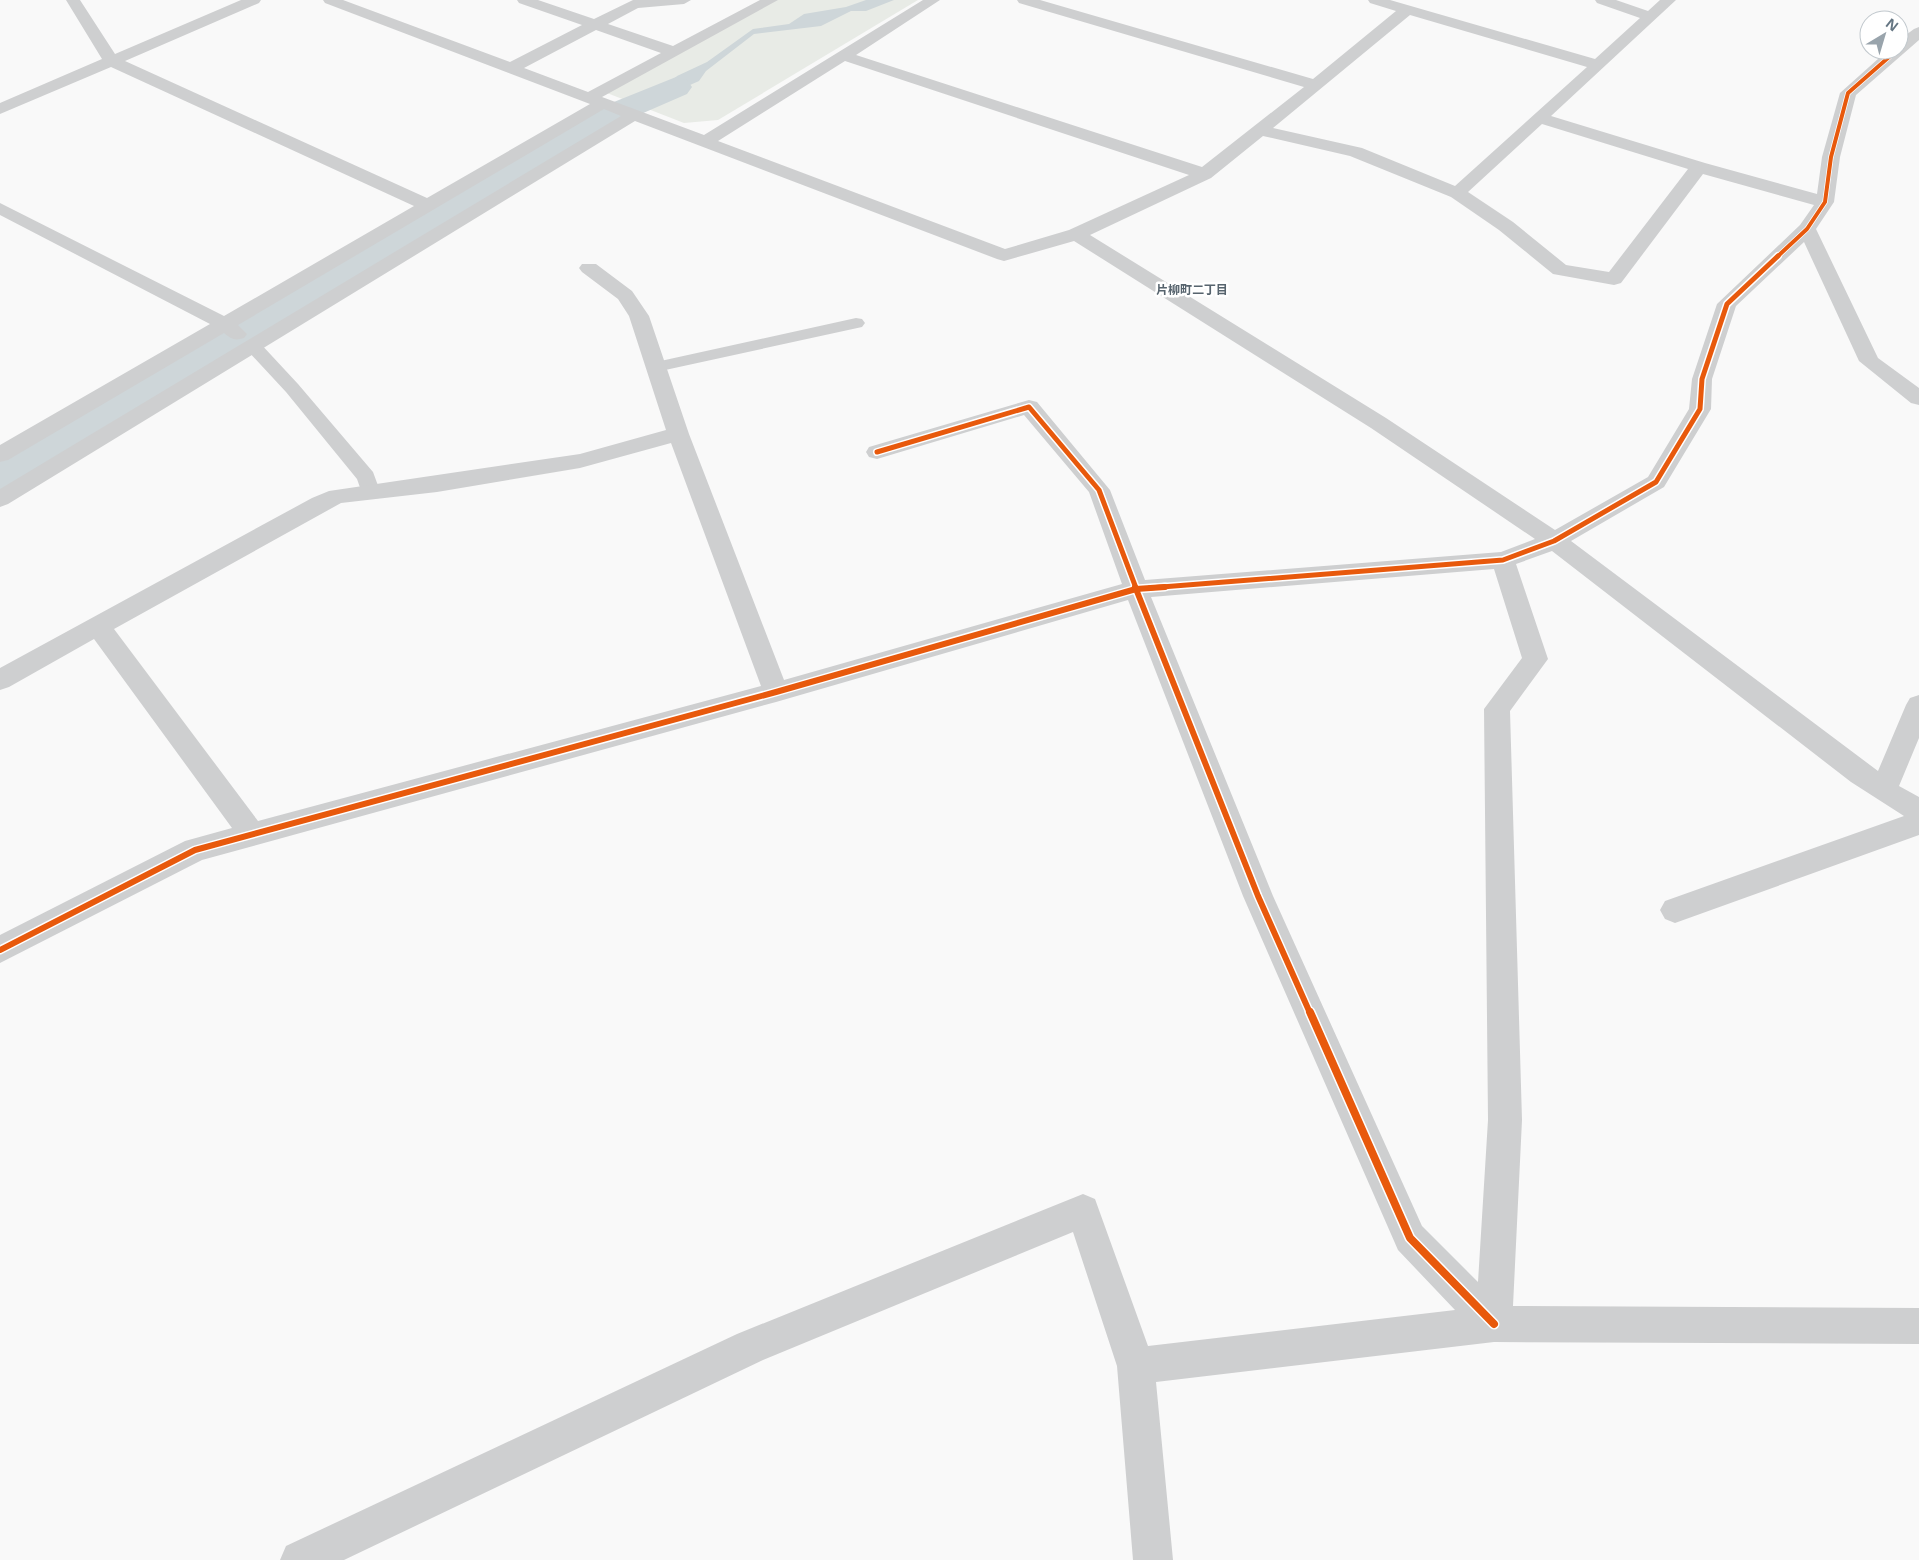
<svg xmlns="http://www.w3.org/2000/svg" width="1919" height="1560" viewBox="0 0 1919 1560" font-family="'Open Sans','Noto Sans JP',sans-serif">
	<rect width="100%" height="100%" fill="#f9f9f9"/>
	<path fill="#e8ebe6" d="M776 0H918L718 120 684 123 607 93Z"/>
	<path fill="#ced6d9" d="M866 0H894L866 11H851L821 26 754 34 706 71 699 81 681 89 672 86 671 82 677 76 707 62 753 29 789 24 804 14 846 7Z"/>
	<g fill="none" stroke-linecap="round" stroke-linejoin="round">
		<path fill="#ced6d9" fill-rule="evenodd" d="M676 77 687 80 692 87 687 94 618 124 16 488 0 492V457L594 110Z"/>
		<path fill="#cecfd0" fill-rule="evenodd" d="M856 318 862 319 865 323 862 327 656 372 650 371 647 367 650 363 656 362Z
			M253 341 259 342 298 384 373 472 380 491 377 496 370 498 363 496 357 479 286 392 247 350 244 346 247 342Z"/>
		<path fill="#cecfd0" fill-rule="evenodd" d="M66 0H80L115 54 241 0H261L259 3 125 61 427 198 590 104 325 3 323 0H343L510 62 582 25 519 3 517 0H538L594 19 633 0H691L684 4 638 8 608 24 673 46 760 0H778L602 97 704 135 923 0H940L856 55 1202 167 1304 87 1019 3 1017 0H1040L1313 79 1396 11 1370 3 1368 0H1390L1595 59 1640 18 1597 3 1595 0H1616L1648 11 1660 0H1676L1551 116 1705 163 1817 194 1822 157 1840 93 1888 50H1899V40L1914 29 1919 27V40L1856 95 1840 157 1834 202 1816 229 1878 358 1919 388V405L1911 403 1859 361 1804 242 1736 306 1712 379 1711 409 1664 487 1571 541 1878 771 1906 705 1910 698 1919 695V738L1899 786 1919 797V835L1675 923 1665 919 1660 910 1665 901 1904 816 1851 782 1552 551 1516 564 1548 659 1510 711 1522 1120 1513 1306 1919 1308V1344L1494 1342 1156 1382 1173 1560H1133L1117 1366 1073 1232 763 1360 344 1560H280L286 1546 737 1334 1083 1194 1095 1199 1148 1346 1455 1310 1398 1250 1243 896 1128 600 776 702 202 860 0 963V935L185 841 232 828 94 639 9 687 0 690V668L312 498 329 491 580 454 666 430 629 316 618 299 582 272 579 268 582 264H596L632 291 649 316 689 434 784 680 1122 584 1089 492 1024 415 877 459 869 457 866 452 869 447 1029 400 1037 402 1110 490 1145 580 1501 552 1535 539 1371 428 1074 241 1004 261 997 259 635 121 8 504 0 507V489L621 116 604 109 238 325 247 334 244 338C235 341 231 339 224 333L8 460 0 462V445L210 324 0 215V203L224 316 414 206 111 67 0 114V103L102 59ZM1410 15 1587 67 1455 186 1362 148 1273 128ZM596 30 661 53 588 92 524 68ZM845 61 1189 175 1069 230 1005 249 718 141ZM1542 124 1688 169 1609 272 1566 265 1513 222 1468 192ZM1263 136 1350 156 1451 197 1499 230 1553 274 1614 285 1621 283 1703 174 1814 205 1800 225 1717 304 1692 379 1689 409 1648 477 1555 530 1386 418 1090 235 1211 178ZM671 443 761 686 258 821 114 629 341 503 437 492 580 468ZM1494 569 1522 658 1484 709 1488 1120 1478 1282 1422 1226 1273 896 1151 597Z"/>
		<defs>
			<path id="cycleway-far3" d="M1777 257 1807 229 1825 202 1831 157 1848 93 1897 50"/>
			<path id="cycleway-far2" d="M877 452 1029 407 1099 490 1136 588
				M1149 588 1503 560 1554 541 1656 482 1700 409 1702 379 1727 304 1778 256"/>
			<path id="cycleway-far1" d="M1165 587 1136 589 1258 896 1310 1013
				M0 950 195 850 776 692 1136 589 1135 587"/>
			<path id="cycleway" d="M1310 1012 1410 1238 1494 1324"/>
		</defs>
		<use href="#cycleway-far3" stroke="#fff" stroke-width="5.5"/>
		<use href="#cycleway-far2" stroke="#fff" stroke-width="8"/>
		<use href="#cycleway-far1" stroke="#fff" stroke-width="9"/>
		<use href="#cycleway" stroke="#fff" stroke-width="11"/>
		<use href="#cycleway-far3" stroke="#e8590c" stroke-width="4"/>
		<use href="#cycleway-far2" stroke="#e8590c" stroke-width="5"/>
		<use href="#cycleway-far1" stroke="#e8590c" stroke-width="6"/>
		<use href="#cycleway" stroke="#e8590c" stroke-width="8"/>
	</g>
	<g text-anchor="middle" stroke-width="5" stroke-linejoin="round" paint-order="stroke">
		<g font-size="12" font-weight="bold" fill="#57646e" stroke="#fff">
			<text x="1192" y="294">片柳町二丁目</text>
		</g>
	</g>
	<g transform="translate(1884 35) rotate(38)"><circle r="24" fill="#ffffff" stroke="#c1c8cd"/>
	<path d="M0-4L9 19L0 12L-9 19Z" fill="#99a4ac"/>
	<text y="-8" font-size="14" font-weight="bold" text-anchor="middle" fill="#657683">N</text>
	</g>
</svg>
